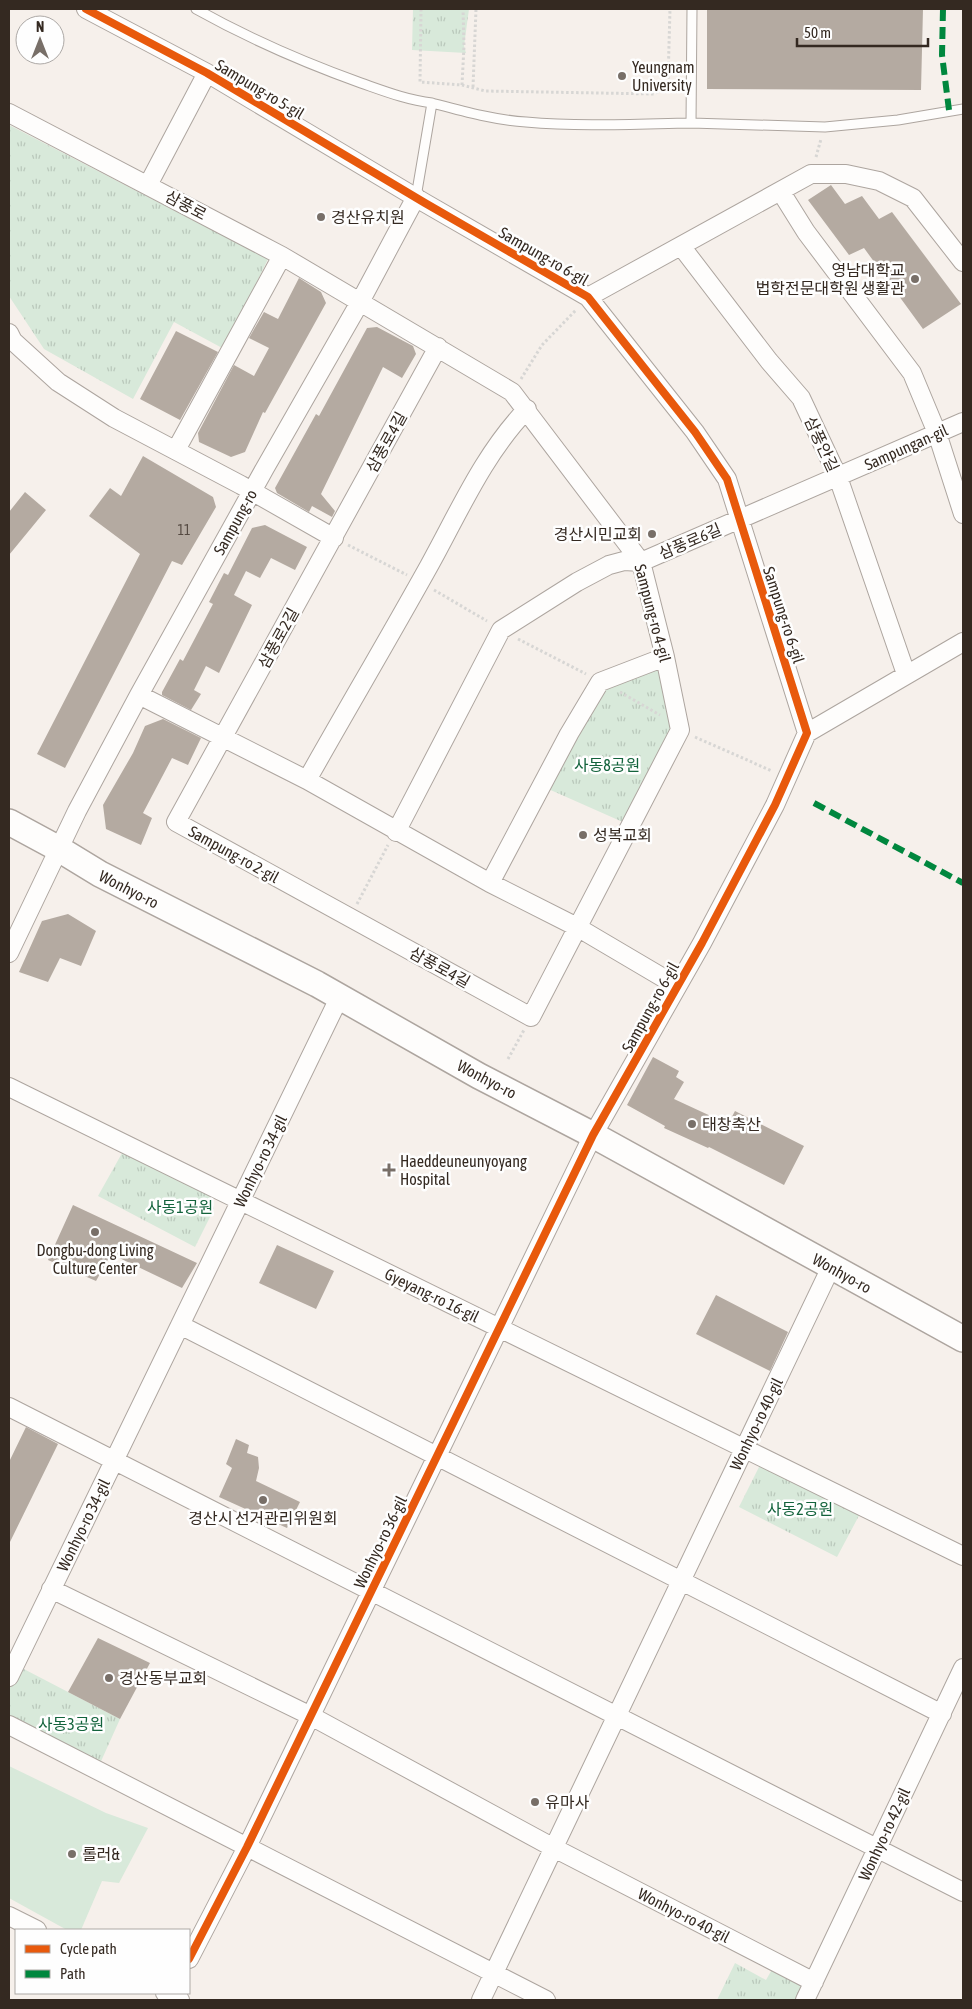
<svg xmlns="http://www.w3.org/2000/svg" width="972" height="2009" viewBox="0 0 972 2009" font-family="'Asap Condensed','Noto Sans KR',sans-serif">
	<defs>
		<pattern id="grass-tufts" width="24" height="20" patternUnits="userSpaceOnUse" patternTransform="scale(1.25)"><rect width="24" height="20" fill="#d8e9da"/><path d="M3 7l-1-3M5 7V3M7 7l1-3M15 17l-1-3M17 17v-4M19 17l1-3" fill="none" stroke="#bac8bb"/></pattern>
	</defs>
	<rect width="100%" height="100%" fill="#f6f0eb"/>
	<path fill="url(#grass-tufts)" d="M413 9H469L464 46 466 53 412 50Z
		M9 125 268 259 224 349 174 322 133 399 44 349 9 296Z
		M661 667 674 725 625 823 546 788 603 685Z
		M126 1146 210 1193 214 1209 195 1247 98 1196Z
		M762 1461 862 1510 837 1557 739 1507Z
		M18 1666 120 1719 98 1768 9 1721V1685Z
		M735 1963 766 1980 775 1964 811 1984 803 2000H717Z"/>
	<path fill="#d8e9da" d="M9 1766 106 1813 148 1828 119 1883 102 1881 81 1930H67L9 1898Z"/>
	<path fill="#b4aaa1" d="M707 9H923L921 90 707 89Z
		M831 185 845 204 862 196 879 219 892 212 961 304 923 329 864 248 849 255 808 200Z
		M299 278 321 292 326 303 265 413 263 412 245 452 231 457 199 442 198 433 234 365 254 376 269 348 249 338 264 312 278 319Z
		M377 327 413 346 416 354 402 378 383 367 321 494 335 511 332 517 312 506 309 512 277 493 275 488 316 414 319 416 367 328Z
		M176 331 218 352 180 420 140 399Z
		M143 456 213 497 216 507 182 565 172 561 65 768 37 754 140 554 89 516 110 488 121 496Z
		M25 492 46 510 9 555V512Z
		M265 525 307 547 295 570 271 558 260 578 246 571 234 595 252 605 219 673 206 666 194 690 201 694 191 710 162 695V692L180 659 183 661 213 604 209 602 224 573 228 575 252 528Z
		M163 719 201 738 188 765 172 758 143 813 152 818 141 845 106 829 103 805 133 753 145 726Z
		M68 914 96 931 81 966 60 958 48 982 19 972 42 921Z
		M653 1057 679 1071 676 1077 684 1082 674 1099 728 1124 735 1111 804 1146 784 1185 709 1147 708 1148 664 1128 665 1126 627 1105Z
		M73 1205 197 1263 182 1288 111 1254 96 1281 48 1260Z
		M277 1245 334 1271 316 1309 259 1283Z
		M716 1295 788 1332 770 1371 696 1334Z
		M26 1427 58 1444 9 1544V1462Z
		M236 1439 249 1445 247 1453 258 1457 259 1468 256 1481 300 1502 287 1528 219 1497 232 1468 226 1464Z
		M98 1638 150 1663 120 1719 68 1692Z"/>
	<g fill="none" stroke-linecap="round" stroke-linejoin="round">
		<defs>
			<path id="lane" d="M196 9C248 38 305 63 361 83 384 91 407 100 432 103L416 197
				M432 103C462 111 494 120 526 122 581 127 636 124 691 123L692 9
				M691 123 825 127 898 120 963 109"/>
			<path id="street" d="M86 9 207 73 425 203 588 297 695 432 727 479 807 733 775 805 702 943 593 1135 247 1847 189 1959
				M9 113 282 256 512 392 641 562 665 657 680 730 531 1017 176 822 438 347
				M148 185 207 73
				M781 192 806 232 912 373 937 433 963 514
				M681 246 769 361 801 398 838 477 906 674
				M588 297 811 174H846L879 181 913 198 963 262
				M9 333 13 341 58 382 114 418 241 485 334 538
				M176 450 282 256
				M139 695 307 780 490 883 577 927 677 986
				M807 733 963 642
				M307 780C347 709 389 638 429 566 459 512 483 455 527 409
				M396 832 501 630 577 582 609 565 624 561 641 562 963 422
				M490 883 569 734 600 682 665 657
				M9 953 77 811 139 695 265 468 360 302 416 197
				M9 1087 963 1556
				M180 1325 942 1714
				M9 1407 963 1892
				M51 1589 311 1716 554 1848 814 1982
				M9 1677 340 996
				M9 1725 546 2000
				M9 1916 37 1930
				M165 1993 180 2000
				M481 2000 831 1267
				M805 2000 963 1668"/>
			<path id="secondary" d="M9 822 59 849 100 874 317 984 479 1076 593 1135 963 1339"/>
		</defs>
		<use href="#lane" stroke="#ada59f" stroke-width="11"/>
		<use href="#street" stroke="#ada59f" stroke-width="20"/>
		<use href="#secondary" stroke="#ada59f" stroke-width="28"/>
		<path stroke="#d7d6d4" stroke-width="3" stroke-dasharray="2.5 2.5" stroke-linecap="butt" d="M421 9 420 82 462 85 485 91 655 94 668 82 670 9
			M462 85 464 46 463 9
			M473 87 476 9
			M816 157 821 139
			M521 379 542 345 576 310
			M348 545 407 575
			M434 590 487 621
			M518 639 586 674
			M620 692 660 715
			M695 737 772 771
			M357 904 388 845
			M508 1059 524 1030"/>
		<use href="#lane" stroke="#fefdfc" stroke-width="9"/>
		<use href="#street" stroke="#fefdfc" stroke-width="18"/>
		<use href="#secondary" stroke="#fefdfc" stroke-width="25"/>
		<path stroke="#00873e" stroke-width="6" stroke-dasharray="12 6" stroke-linecap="butt" d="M943 9 942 55 949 110
			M814 803 963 883"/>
		<defs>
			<path id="cycleway" d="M86 9 207 73 425 203 588 297 695 432 727 479 807 733 775 805 702 943 593 1135 247 1847 189 1959"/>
		</defs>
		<use href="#cycleway" stroke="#fefefe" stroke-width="11"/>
		<use href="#cycleway" stroke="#e8590c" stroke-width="8"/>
	</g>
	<g fill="#786f68" stroke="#fefefe" stroke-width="2">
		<circle cx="622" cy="76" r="5"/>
		<circle cx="321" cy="217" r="5"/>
		<circle cx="915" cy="279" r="5"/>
		<circle cx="652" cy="534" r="5"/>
		<circle cx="583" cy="835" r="5"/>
		<circle cx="692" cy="1124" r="5"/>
		<path d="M386.5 1162.5h5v5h5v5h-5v5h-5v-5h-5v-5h5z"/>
		<circle cx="95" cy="1232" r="5"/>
		<circle cx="263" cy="1500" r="5"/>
		<circle cx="109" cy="1678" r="5"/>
		<circle cx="535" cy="1802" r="5"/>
		<circle cx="72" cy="1854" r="5"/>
	</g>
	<g text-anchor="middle" stroke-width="5" stroke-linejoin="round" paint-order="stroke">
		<g font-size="14" fill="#544941">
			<text x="184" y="535">11</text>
		</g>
		<g font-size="16" fill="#342921" stroke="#fefefe" text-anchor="start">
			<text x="632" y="73">Yeungnam<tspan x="632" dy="18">University</tspan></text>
			<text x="331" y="223">경산유치원</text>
			<text x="905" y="276" text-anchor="end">영남대학교<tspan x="905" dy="18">법학전문대학원 생활관</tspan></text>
			<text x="642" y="540" text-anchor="end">경산시민교회</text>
			<text x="593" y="841">성복교회</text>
			<text x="702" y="1130">태창축산</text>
			<text x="400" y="1167">Haeddeuneunyoyang<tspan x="400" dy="18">Hospital</tspan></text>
			<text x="95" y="1256" text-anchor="middle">Dongbu-dong Living<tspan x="95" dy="18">Culture Center</tspan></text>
			<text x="263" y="1524" text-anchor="middle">경산시 선거관리위원회</text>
			<text x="119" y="1684">경산동부교회</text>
			<text x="545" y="1808">유마사</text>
			<text x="82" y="1860">롤러&amp;</text>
		</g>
		<g font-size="16" fill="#342921" stroke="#fefefe">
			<text transform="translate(260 89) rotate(31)" y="6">Sampung-ro 5-gil</text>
			<text transform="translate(186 205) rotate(28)" y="6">삼풍로</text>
			<text transform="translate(544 256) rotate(30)" y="6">Sampung-ro 6-gil</text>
			<text transform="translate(386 442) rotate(-61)" y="6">삼풍로4길</text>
			<text transform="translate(822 444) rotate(65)" y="6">삼풍안길</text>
			<text transform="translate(906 447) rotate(-24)" y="6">Sampungan-gil</text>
			<text transform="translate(235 522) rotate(-61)" y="6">Sampung-ro</text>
			<text transform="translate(690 541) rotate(-23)" y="6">삼풍로6길</text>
			<text transform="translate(653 613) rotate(75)" y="6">Sampung-ro 4-gil</text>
			<text transform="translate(784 615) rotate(72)" y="6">Sampung-ro 6-gil</text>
			<text transform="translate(278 638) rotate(-61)" y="6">삼풍로2길</text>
			<text transform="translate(234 854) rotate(29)" y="6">Sampung-ro 2-gil</text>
			<text transform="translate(129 889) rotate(27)" y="6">Wonhyo-ro</text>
			<text transform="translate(440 967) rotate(29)" y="6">삼풍로4길</text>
			<text transform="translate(650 1007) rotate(-61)" y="6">Sampung-ro 6-gil</text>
			<text transform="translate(487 1079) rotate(28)" y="6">Wonhyo-ro</text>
			<text transform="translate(260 1161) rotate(-64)" y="6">Wonhyo-ro 34-gil</text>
			<text transform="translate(842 1273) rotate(29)" y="6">Wonhyo-ro</text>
			<text transform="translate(432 1295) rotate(26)" y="6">Gyeyang-ro 16-gil</text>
			<text transform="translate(756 1424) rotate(-64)" y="6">Wonhyo-ro 40-gil</text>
			<text transform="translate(83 1525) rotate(-64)" y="6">Wonhyo-ro 34-gil</text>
			<text transform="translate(380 1542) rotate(-64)" y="6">Wonhyo-ro 36-gil</text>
			<text transform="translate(884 1834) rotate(-65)" y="6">Wonhyo-ro 42-gil</text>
			<text transform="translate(684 1915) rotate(27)" y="6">Wonhyo-ro 40-gil</text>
		</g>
		<g font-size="16" fill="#13633c" stroke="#fefefe">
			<text x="607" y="771">사동8공원</text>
			<text x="180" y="1213">사동1공원</text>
			<text x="800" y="1515">사동2공원</text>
			<text x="71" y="1730">사동3공원</text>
		</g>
	</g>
	<rect width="972" height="2009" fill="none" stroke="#342921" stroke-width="20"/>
	<rect x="15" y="1929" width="175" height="65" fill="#fefefe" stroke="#ada9a6"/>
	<rect x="25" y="1945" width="25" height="8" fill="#e8590c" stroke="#ada9a6"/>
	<text x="60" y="1954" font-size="15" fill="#342921">Cycle path</text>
	<rect x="25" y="1970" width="25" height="8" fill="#00873e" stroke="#ada9a6"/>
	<text x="60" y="1979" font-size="15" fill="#342921">Path</text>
	<g transform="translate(40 40)"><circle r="24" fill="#fefefe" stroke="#ada9a6"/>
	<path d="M0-4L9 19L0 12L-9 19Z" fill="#786f68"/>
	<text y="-8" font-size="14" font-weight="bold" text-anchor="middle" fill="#342921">N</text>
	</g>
	<path d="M797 38v8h131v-8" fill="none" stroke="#342921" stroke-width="2.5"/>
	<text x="804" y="38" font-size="15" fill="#342921" stroke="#fefefe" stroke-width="4" paint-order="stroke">50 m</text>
</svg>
